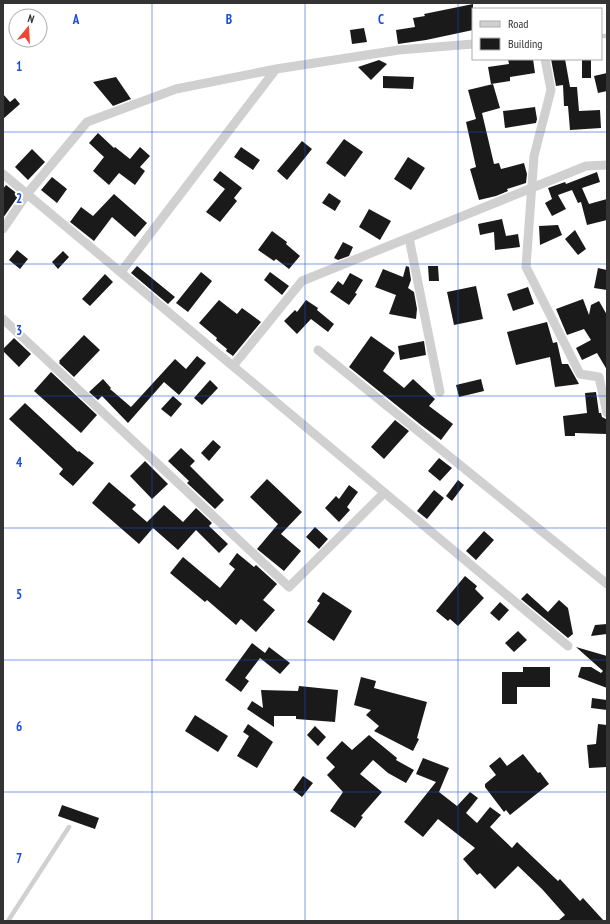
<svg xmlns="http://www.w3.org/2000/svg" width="610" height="924" viewBox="0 0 610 924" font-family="'PT Sans Narrow',sans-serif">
	<rect width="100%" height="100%" fill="#fff"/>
	<path fill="#1a1a1a" d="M473 4V30L426 40 398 44 396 30 415 27 413 18 425 16 424 14Z
		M364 28 367 42 352 44 350 30Z
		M508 59H533L535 73 510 77V81L491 84 488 67 509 64Z
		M551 59H565L570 87H577L579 111 600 110 601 128 570 130 568 106H564L563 85 556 86Z
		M582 59H591V78H582Z
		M379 60 387 64 371 80 358 67Z
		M607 73V91L598 93 594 76Z
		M383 76 414 77 413 89 383 88Z
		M116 77 131 99 113 106 93 82Z
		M493 84 500 108 482 113 494 164 499 163 501 169 524 163 527 174 526 183 507 189 508 191 496 196 479 200 470 169 476 167 466 122 476 119 468 90Z
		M3 94 10 102 15 98 20 104 3 119Z
		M535 107 537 119 536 123 505 128 503 111Z
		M98 133 114 148 115 147 130 159 140 147 150 156 140 167 145 171 135 185 119 173 109 185 93 171 104 157 89 143Z
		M344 139 363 152 345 177 326 163Z
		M302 141 312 149 287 180 277 171Z
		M241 147 260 160 253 170 234 157Z
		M32 149 45 162 28 180 15 167Z
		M408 157 425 168 411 190 394 179Z
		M220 171 242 188 234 198 237 201 220 222 206 212 225 189 213 180Z
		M597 172 600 182 582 188 589 204 607 199V220L587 225 581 202 578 203 572 190 558 195 566 209 552 216 545 203 552 199 548 188 565 182 566 184Z
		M52 177 67 189 57 203 41 190Z
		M6 185 19 195 3 218V189Z
		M329 193 341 201 335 211 322 203Z
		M114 194 147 223 135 237 112 217 94 241 70 222 81 207 93 216Z
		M369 209 391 221 380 240 359 227Z
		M502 219 506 236 518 234 520 247 495 250 494 232 480 235 478 224Z
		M558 225 562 235 540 245 539 226Z
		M575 230 586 249 578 255 565 239Z
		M272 231 287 242 286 244 300 256 289 269 276 259 274 261 258 250Z
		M343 242 353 247 349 256 338 260 334 258Z
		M17 250 28 259 20 269 9 260Z
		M63 251 69 257 58 269 52 262Z
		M137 266 175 297 168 304 131 273Z
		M406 266 409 267 411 280 408 288 414 292 417 309 416 319 389 314 396 295 375 287 383 269 403 277Z
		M428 266H438L439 281H429Z
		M598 268 607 270V290L594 288Z
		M201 272 212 281 188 312 176 303Z
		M270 272 289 286 282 295 264 280Z
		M350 273 363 280 355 293 357 294 349 305 330 292 338 281 343 285Z
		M105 274 113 282 90 306 82 299Z
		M476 286 483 319 454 325 447 292Z
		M528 287 534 304 513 311 507 294Z
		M583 299 589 315 591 305 599 301 607 315V370L597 353 582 360 576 348 591 340 584 329 567 335 556 309Z
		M219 300 237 314 242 308 261 322 233 356 226 351 227 349 216 340 217 338 199 323Z
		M306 300 318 308 317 310 334 324 328 332 311 319 297 334 284 321 295 310 297 312Z
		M547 322 553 343 557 342 562 364H568L579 384 555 387 550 357 516 365 507 332Z
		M84 335 100 350 74 377 59 363 60 362 59 361Z
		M371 336 395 353 383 371 404 388 413 379 435 399 429 406 453 424 441 440 421 425 349 367Z
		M14 338 31 354 19 367 3 351V349Z
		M424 341 426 355 400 360 398 346Z
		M197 356 206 363 179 395 164 382 128 423 102 396 98 400 89 392 103 379 111 388 110 389 131 407 175 359 186 369Z
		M51 372 97 415 81 433 34 391Z
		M481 379 484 391 459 397 456 385Z
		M210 380 218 388 202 405 194 398Z
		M596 392 599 413H601L602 417 606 419V434L575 433V436H565L563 416 587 413 585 393Z
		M173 396 182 404 171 417 161 409Z
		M25 403 78 452 79 451 94 463 73 486 59 474 63 469 9 419Z
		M395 420 409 431 384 459 371 447Z
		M213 440 221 447 209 461 201 453Z
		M181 448 195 461 190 466 224 500 215 509 187 483 189 481 168 461Z
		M439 458 452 468 440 481 428 471Z
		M145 461 168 484 152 499 130 476Z
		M267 479 302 512 281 534 301 551 284 571 257 549 278 524 250 497Z
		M458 480 464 485 452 501 446 496Z
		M109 482 136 505 132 509 147 522 164 505 183 522 196 508 212 523 209 526 228 544 219 553 196 530 178 550 153 528 139 544 92 503Z
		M349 485 358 492 347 507 350 510 339 522 325 508 336 496 339 499Z
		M434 490 444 498 427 519 417 511Z
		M315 527 328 539 319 549 306 537Z
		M484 531 494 540 476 560 466 551Z
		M237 553 254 567 256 565 277 584 263 600 275 610 256 632 241 619 236 625 207 600 205 602 170 573 183 557 220 588 235 569 229 564Z
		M465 576 477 586 475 589 484 598 458 626 450 619 448 621 436 611Z
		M323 592 352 611 334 641 307 622 320 603 317 601Z
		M527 593 548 612 559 600 568 608 573 634 568 638 521 599Z
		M500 602 509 610 499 621 490 613Z
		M607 624V634L591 636 595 625Z
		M518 631 527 640 514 652 505 643Z
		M252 643 265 653 269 647 290 663 280 674 260 658 245 678 249 681 241 692 225 680Z
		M576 647 607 656V688L578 677 581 667H591L601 673 603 671Z
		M523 667H550V687H517V704H502V672H523Z
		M361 677 376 681 374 688 427 702 417 738 419 739 413 751 374 731 379 726 366 715 371 710 354 705Z
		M299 686 338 690 335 722 296 719V716H274V727L247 709 252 701 263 708 261 690 298 691Z
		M592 698 607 700V710L591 708Z
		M195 715 228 736 218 752 185 731Z
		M248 724 273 742 257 768 237 756 249 736 243 732Z
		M598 724 607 725V767L589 768 587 745 596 744Z
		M315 726 326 737 318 746 307 735Z
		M369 735 397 758 396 760 414 770 406 783 388 773 373 760 360 774 382 792 361 816 363 817 355 828 330 811 343 792 327 775 335 767 326 758 342 741 352 750Z
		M523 754 538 773 540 772 549 784 510 815 506 810 504 812 485 787V784L496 775 489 766 500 757 507 766Z
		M423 758 449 768 439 792 457 806 470 792 478 798 466 813 477 823 490 807 501 815 490 827 512 848 517 842 558 881 560 879 580 901 583 898 604 921H558L565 915 542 889 518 866 495 889 480 873 477 875 463 859 475 848 438 819 423 837 404 822 436 782 416 774Z
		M303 776 313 783 302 797 293 790Z
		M62 805 99 818 95 829 58 816Z"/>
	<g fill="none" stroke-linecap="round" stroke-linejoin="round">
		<path stroke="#d0d0d0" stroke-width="4.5" d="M601 36H607
			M8 921 69 827"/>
		<path stroke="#d0d0d0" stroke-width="9" d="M545 59 551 90 534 156 526 267 580 374 599 377 607 413
			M3 174 568 646
			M3 229 27 194 87 122 176 89 276 69 399 50 473 44
			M409 238 440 392
			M121 272 276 69
			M3 319 289 587 384 493
			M318 350 607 584
			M233 366 302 281 586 166 607 165"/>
	</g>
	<path fill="none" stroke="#1d4ed8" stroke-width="1" stroke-opacity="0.55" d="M152 3V921M305 3V921M458 3V921M3 132H607M3 264H607M3 396H607M3 528H607M3 660H607M3 792H607"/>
	<g font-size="13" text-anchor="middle" font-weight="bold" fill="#1d4ed8" stroke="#fff" stroke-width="4" stroke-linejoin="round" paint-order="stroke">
		<text x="76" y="24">A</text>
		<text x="229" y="24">B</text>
		<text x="381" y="24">C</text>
		<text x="19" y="71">1</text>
		<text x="19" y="203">2</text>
		<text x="19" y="335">3</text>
		<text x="19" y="467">4</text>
		<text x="19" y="599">5</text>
		<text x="19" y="731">6</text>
		<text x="19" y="863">7</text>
	</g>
	<rect width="610" height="924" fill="none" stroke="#333333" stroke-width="8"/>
	<rect x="472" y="8" width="130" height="52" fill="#ffffff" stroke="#adadad"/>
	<rect x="480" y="21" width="20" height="6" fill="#d0d0d0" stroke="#adadad"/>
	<text x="508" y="28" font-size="12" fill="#333333">Road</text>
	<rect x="480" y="38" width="20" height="12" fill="#1a1a1a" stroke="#adadad"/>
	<text x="508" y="48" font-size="12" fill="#333333">Building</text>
	<g transform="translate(28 28) rotate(18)"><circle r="19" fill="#ffffff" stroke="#adadad"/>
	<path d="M0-3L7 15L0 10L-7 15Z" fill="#ed4831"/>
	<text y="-6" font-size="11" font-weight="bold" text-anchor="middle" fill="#333333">N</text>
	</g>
</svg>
